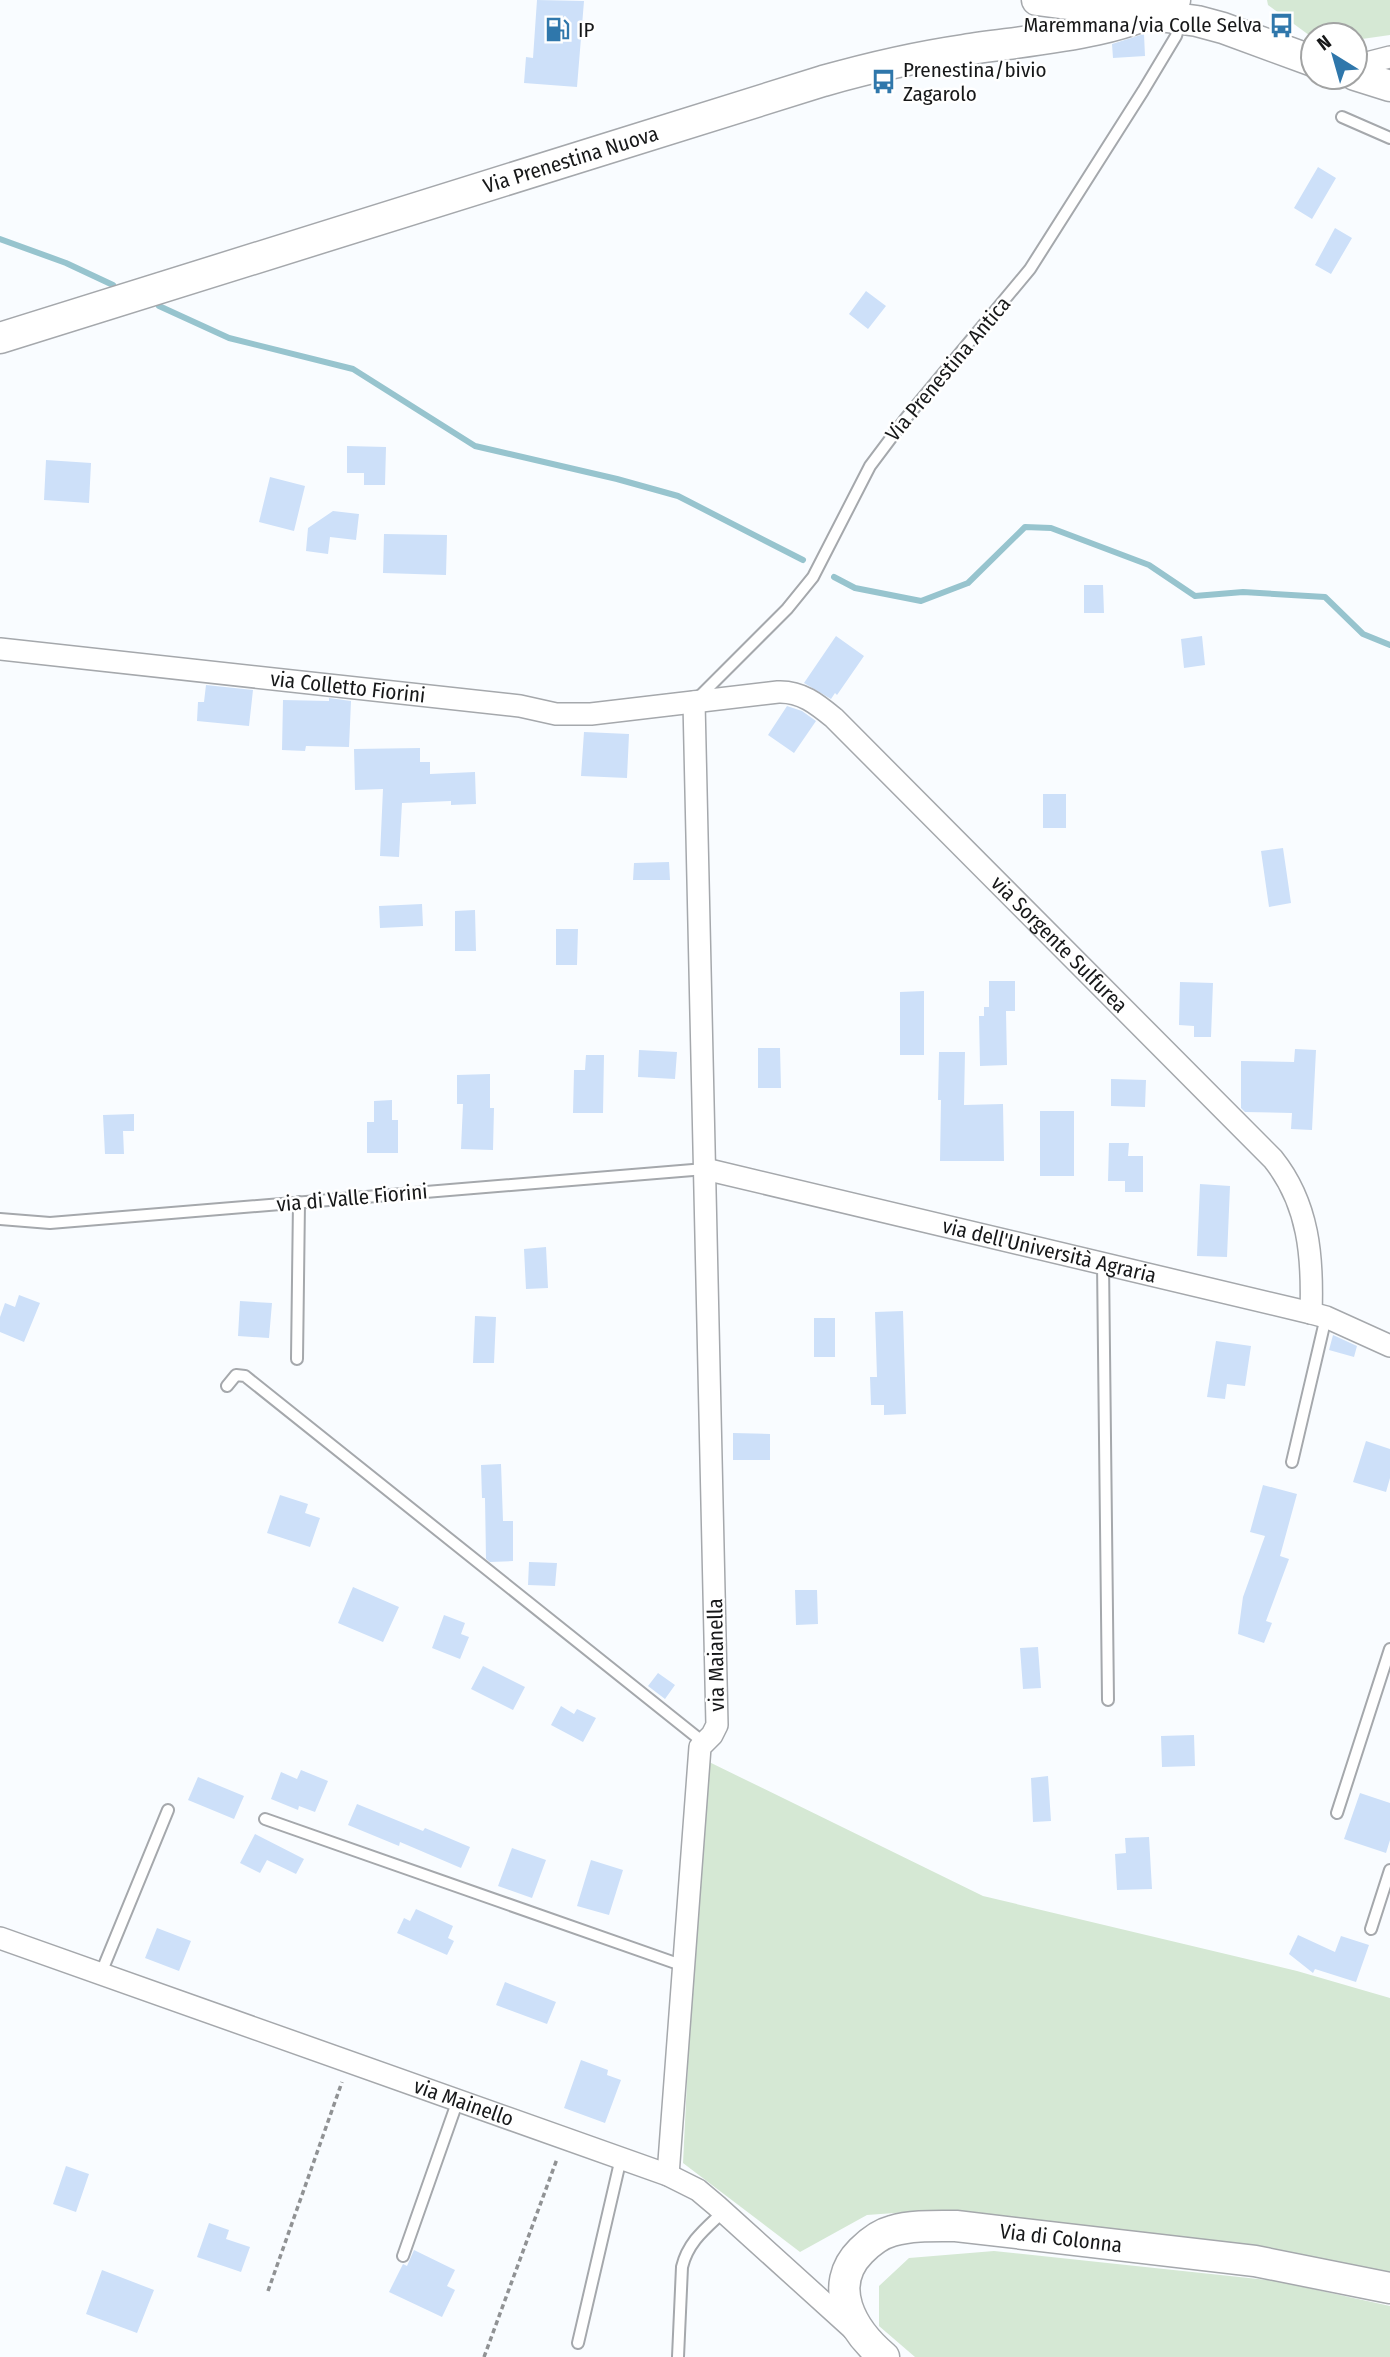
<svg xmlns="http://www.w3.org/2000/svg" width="1390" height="2357" viewBox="0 0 1390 2357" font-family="'Fira Sans Condensed',sans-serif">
	<rect width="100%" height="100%" fill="#f9fcff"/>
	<path fill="#d5e8d4" d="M1267 0H1390V35L1355 40V35H1313V38L1268 5Z
		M703 1759 983 1896 1297 1971 1390 1998V2273L1086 2228 922 2211 867 2215 800 2252 683 2163Z
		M994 2251 1276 2281 1390 2306V2357H915L879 2326V2286L909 2258Z"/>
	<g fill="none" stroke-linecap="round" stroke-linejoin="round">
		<path stroke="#97c4ce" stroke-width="6" d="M0 239 66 263 113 285
			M159 306 229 338 353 369 475 446 617 479 678 496 803 560
			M834 577 855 588 921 601 968 583 1025 527 1051 528 1149 565 1195 596 1243 592 1325 597 1363 634 1390 645"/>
	</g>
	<path fill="#cde0f9" d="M537 0 584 1 577 87 524 83 526 57 533 58Z
		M1144 34 1145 56 1113 58 1112 44Z
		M1318 167 1336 178 1312 219 1294 208Z
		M1335 228 1352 238 1331 274 1315 265Z
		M866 291 886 306 868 329 849 314Z
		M347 446 386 447 385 485H364V473H347Z
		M46 460 91 463 89 503 44 500Z
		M270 477 305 486 294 531 259 522Z
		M333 511 359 514 356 540 330 537 328 554 306 551 308 528Z
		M384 534 447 535 446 575 383 573Z
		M1084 585H1103L1104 613H1084Z
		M836 636 864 656 837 695 835 693 831 699 804 683Z
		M1202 636 1205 665 1184 668 1181 639Z
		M206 685 253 690 249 726 197 721 198 702H204Z
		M329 698 351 701 349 747 306 746 305 751 282 750 283 700 329 701Z
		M787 706 802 711 816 721 794 753 768 735Z
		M584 732 629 734 627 778 581 776Z
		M420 748V762H430V774L475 772 476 804 451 805V801L402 803 399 857 380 856 383 789 355 790 354 749Z
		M1043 794H1066V828H1043Z
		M1283 848 1291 903 1269 907 1261 851Z
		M669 862 670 880H633L634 863Z
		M422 904 423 926 380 928 379 906Z
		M475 910 476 951H455V911Z
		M556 929H578L577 965H556Z
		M989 981H1015V1011H1006L1007 1065 980 1066 979 1016H984V1007H989Z
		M1180 982 1213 983 1211 1037H1194V1026L1179 1025Z
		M924 991V1055H900V992Z
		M758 1048H780L781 1088H758Z
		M1295 1049 1316 1050 1312 1130 1291 1129 1292 1113 1245 1112 1241 1108V1061L1294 1062Z
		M639 1050 677 1052 675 1079 638 1077Z
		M939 1052H965L964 1105 1003 1104 1004 1161H940L941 1100H938Z
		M586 1055H604L603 1113H573L574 1070H585Z
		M490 1074V1108H494L493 1150 461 1149 463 1104H457V1075Z
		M1111 1079 1146 1080 1145 1107 1111 1106Z
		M392 1100V1120H398V1153H367V1122H374V1101Z
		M1040 1111H1074V1176H1040Z
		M134 1114V1131H123L124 1154H105L103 1115Z
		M1109 1143H1129L1128 1156H1143V1192H1125V1181H1108Z
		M1200 1184 1230 1186 1227 1257 1197 1256Z
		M546 1247 548 1288 526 1289 524 1249Z
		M19 1295 40 1303 24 1342 0 1332V1317L5 1303 15 1307Z
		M240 1301 272 1303 269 1338 238 1336Z
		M903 1311 906 1414 884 1415V1405H871L870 1377H877L875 1312Z
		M475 1316 496 1317 494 1363H473Z
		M814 1318H835V1357H814Z
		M1333 1335 1357 1346 1354 1357 1329 1350Z
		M1216 1341 1251 1346 1245 1386 1227 1384 1225 1399 1207 1397Z
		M733 1433 770 1434V1460H733Z
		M1366 1441 1390 1449V1478L1386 1492 1353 1482Z
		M501 1464 503 1521H513V1561L490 1562 486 1559 485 1498H482L481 1465Z
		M1263 1485 1297 1494 1280 1556 1289 1559 1266 1621 1272 1623 1264 1643 1238 1634 1243 1597 1265 1536 1250 1532Z
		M280 1495 308 1504 305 1513 320 1518 310 1547 267 1533Z
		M529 1562 557 1563 555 1586 528 1585Z
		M353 1587 399 1607 383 1642 338 1623Z
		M795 1590H817L818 1624 796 1625Z
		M444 1615 465 1623 461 1634 469 1637 460 1659 432 1648Z
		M1038 1647 1041 1688 1023 1689 1020 1648Z
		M483 1666 525 1687 513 1710 471 1689Z
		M658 1673 675 1685 665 1699 648 1686Z
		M561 1706 574 1714 577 1709 596 1718 583 1742 551 1725Z
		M1194 1735 1195 1766 1162 1767 1161 1736Z
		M301 1770 328 1781 315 1812 299 1806 298 1810 271 1799 281 1772 297 1779Z
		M1048 1776 1051 1821 1033 1822 1031 1778Z
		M198 1777 244 1796 234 1819 188 1800Z
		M1360 1793 1390 1803V1840L1386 1853 1344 1839Z
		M357 1804 423 1831 425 1828 470 1847 461 1868 400 1842 399 1846 348 1825Z
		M255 1834 304 1859 296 1874 267 1860 260 1873 240 1863Z
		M1149 1837 1152 1889 1117 1890 1115 1854 1126 1853 1125 1838Z
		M512 1848 546 1860 532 1898 498 1886Z
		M591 1860 623 1870 609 1915 577 1906Z
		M416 1909 453 1926 448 1938 454 1941 447 1955 397 1933 404 1918 410 1921Z
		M157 1928 191 1941 179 1971 145 1958Z
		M1298 1935 1335 1952 1341 1936 1369 1945 1356 1982 1315 1969 1313 1973 1289 1954Z
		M505 1982 556 2002 547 2024 496 2005Z
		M581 2060 608 2070 607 2075 621 2080 605 2123 564 2108Z
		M66 2166 89 2174 76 2212 53 2204Z
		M209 2223 229 2230 226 2239 250 2247 241 2272 197 2257Z
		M414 2250 455 2270 447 2286 455 2290 442 2317 389 2292 403 2264 407 2266Z
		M102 2270 154 2290 137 2333 86 2314Z"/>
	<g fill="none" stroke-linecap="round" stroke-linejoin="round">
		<defs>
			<path id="lane" d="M1342 117 1390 138
				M698 698 787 609 813 577 870 466 906 418 1030 269 1143 91 1176 36 1181 20
				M0 1219 50 1223 705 1169
				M1103 1263 1108 1700
				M297 1359 299 1202
				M227 1386 236 1375 245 1376 703 1742
				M1292 1462 1326 1317
				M1337 1813 1390 1649
				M265 1819 684 1966
				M1371 1929 1390 1870
				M101 1973 168 1810
				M403 2256 458 2100
				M578 2343 621 2158
				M678 2357 682 2267C688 2242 705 2229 723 2212"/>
			<g id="street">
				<path d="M1355 66 1390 57"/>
				<path id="s1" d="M0 649 520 706 556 714H591L778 692C801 691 817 704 834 718L1273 1159C1309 1204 1313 1257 1311 1313"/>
				<path id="s2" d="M705 1169 1311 1313 1326 1317 1390 1346"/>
				<path id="s3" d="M0 1938 668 2175 698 2190 717 2206 853 2329"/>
				<path d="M668 2175 700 1747 712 1735 717 1725 694 702"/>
			</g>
			<g id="secondary">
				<path d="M1037 0 1197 21 1223 28 1313 61"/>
				<path d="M1355 75 1390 86"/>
				<path id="s4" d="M0 338 823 81C869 68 916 57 964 50 1027 40 1122 35 1175 0"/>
				<path id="s5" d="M884 2357C852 2330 826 2286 861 2251 869 2243 880 2234 892 2231 912 2225 935 2226 956 2226L1255 2261 1390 2288"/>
			</g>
		</defs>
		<use href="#lane" stroke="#a5a8ac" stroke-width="14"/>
		<use href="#street" stroke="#a5a8ac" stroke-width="24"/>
		<use href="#secondary" stroke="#a5a8ac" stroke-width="33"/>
		<path stroke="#909294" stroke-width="3.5" stroke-dasharray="5 3.5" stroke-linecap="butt" d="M268 2291 342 2082
			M484 2357 557 2159"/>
		<use href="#lane" stroke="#fff" stroke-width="10"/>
		<use href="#street" stroke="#fff" stroke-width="21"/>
		<use href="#secondary" stroke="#fff" stroke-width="30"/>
	</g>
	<defs>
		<symbol id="bus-bare" viewBox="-9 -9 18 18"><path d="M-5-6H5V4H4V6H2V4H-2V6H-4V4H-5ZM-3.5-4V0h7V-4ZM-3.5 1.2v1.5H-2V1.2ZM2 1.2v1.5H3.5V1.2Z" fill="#2f77ab" stroke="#fff" stroke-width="2.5" paint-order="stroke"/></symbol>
		<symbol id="fuel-bare" viewBox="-9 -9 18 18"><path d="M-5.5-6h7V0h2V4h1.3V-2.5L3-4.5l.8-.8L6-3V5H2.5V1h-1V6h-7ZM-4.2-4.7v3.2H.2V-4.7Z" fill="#2f77ab" stroke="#fff" stroke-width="2.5" paint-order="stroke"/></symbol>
	</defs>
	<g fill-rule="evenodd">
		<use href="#bus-bare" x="1264" y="8" width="35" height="35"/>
		<use href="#fuel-bare" x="540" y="12" width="35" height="35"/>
		<use href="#bus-bare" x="866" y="64" width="35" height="35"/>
	</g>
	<g text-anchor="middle" stroke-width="5" stroke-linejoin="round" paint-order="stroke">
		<g font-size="21" fill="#171819" stroke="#fff" text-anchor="start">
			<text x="1262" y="32" text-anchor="end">Maremmana/via Colle Selva</text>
			<text x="578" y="37">IP</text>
			<text x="903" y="77">Prenestina/bivio<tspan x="903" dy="24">Zagarolo</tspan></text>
		</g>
		<g font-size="21" fill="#171819" stroke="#fff">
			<text dy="7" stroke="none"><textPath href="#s4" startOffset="598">Via Prenestina Nuova</textPath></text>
			<text transform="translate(948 369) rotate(-50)" y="7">Via Prenestina Antica</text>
			<text dy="7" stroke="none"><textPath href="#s1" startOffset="350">via Colletto Fiorini</textPath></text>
			<text dy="7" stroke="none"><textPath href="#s1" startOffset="1166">via Sorgente Sulfurea</textPath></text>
			<text transform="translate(352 1198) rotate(-5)" y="7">via di Valle Fiorini</text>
			<text dy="7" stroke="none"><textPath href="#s2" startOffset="354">via dell'Università Agraria</textPath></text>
			<text transform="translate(716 1655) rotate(-91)" y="7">via Maianella</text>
			<text dy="7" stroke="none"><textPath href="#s3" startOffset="492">via Mainello</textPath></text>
			<text dy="7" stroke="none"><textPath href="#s5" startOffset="331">Via di Colonna</textPath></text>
		</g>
	</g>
	<g transform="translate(1334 56) rotate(323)"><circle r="33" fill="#ffffff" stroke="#a2a3a3" stroke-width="2"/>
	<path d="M0-5L12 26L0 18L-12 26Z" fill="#2f77ab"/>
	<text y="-10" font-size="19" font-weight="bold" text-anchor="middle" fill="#171819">N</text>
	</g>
</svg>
